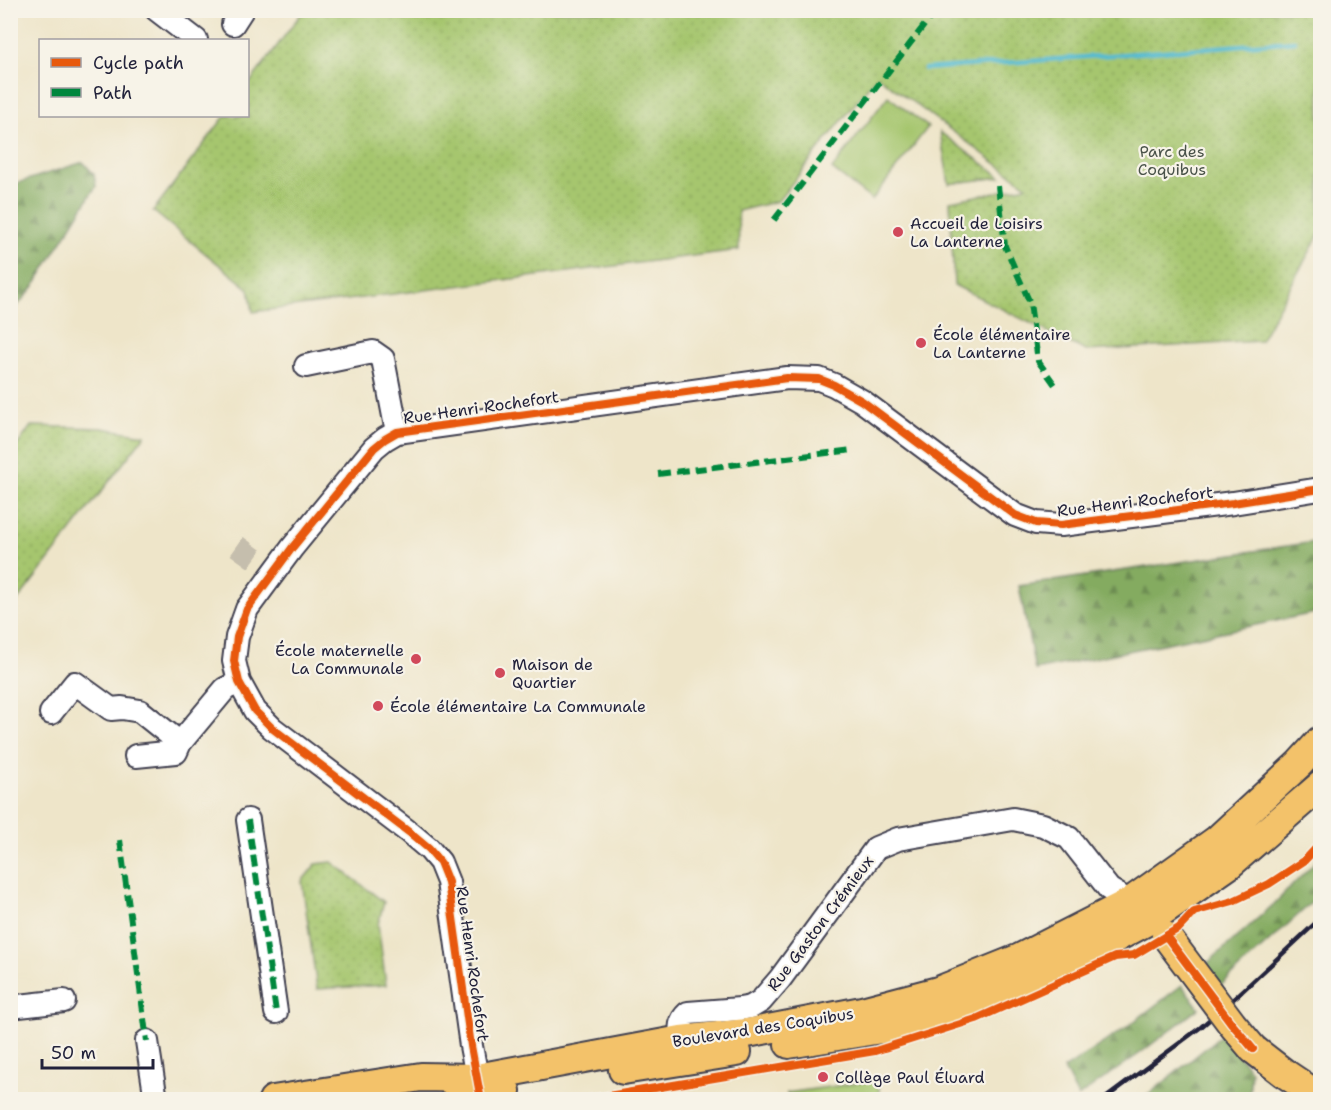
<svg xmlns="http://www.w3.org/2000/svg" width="1331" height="1110" viewBox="0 0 1331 1110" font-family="'Shantell Sans',sans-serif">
	<defs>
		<pattern id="forest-firs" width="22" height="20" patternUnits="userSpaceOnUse" patternTransform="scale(1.5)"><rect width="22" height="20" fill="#84ab61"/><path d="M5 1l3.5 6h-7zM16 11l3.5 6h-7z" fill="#6c8b51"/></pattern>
		<pattern id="park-dots" width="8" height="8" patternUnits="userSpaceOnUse" patternTransform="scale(1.5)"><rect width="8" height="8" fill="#a6c66e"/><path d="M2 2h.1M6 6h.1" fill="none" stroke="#8faa60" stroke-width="1.8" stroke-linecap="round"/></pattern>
	</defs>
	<rect width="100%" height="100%" fill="#f7f3e8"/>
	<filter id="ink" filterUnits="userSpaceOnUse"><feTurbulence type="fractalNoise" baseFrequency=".0167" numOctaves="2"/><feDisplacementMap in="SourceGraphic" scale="12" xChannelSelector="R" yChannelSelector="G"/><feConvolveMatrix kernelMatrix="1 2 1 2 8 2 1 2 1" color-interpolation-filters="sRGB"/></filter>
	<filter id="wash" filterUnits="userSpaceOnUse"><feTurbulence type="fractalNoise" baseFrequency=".008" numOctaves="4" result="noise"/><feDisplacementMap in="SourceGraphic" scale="24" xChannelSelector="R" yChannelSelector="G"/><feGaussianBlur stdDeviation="1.35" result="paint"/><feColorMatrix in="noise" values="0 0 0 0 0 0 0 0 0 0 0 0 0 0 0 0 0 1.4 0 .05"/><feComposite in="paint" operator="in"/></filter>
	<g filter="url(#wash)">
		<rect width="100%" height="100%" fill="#eee5c9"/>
		<path fill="#a6c66e" stroke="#647454" stroke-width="1.5" d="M888 96 928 127 872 200 832 169Z
			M878 1080 880 1099H788L787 1093Z"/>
		<path fill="url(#forest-firs)" stroke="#53664e" stroke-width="1.5" d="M83 162 94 174 96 186 34 286 20 303 11 311V185Z
			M1320 541V612L1035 670 1019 586Z
			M1320 857V895L1218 988 1203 967 1274 904Z
			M1182 985 1199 1008 1139 1054 1078 1097 1064 1069 1124 1029Z
			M1222 1035 1251 1071 1249 1099H1143Z"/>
		<path fill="url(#park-dots)" stroke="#647454" stroke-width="1.5" d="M303 11H1320V233L1260 341 1086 351 954 285 950 201 1027 186 877 76 778 201 738 211 739 250 253 312 249 289 153 211 225 116H248V85Z
			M940 132 1001 177 949 184Z
			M31 426 102 428 145 435 11 609V454Z
			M332 862 384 902 378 924 386 985 317 989 302 881 316 864Z"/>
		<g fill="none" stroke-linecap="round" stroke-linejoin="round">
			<path stroke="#54bbd1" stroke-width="4.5" d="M925 69 1295 41"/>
		</g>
	</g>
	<g filter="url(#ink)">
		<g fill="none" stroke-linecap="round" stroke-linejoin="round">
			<path stroke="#c5bead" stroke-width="22" stroke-dasharray="22 11" stroke-linecap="butt" d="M237 546 262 564"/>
			<defs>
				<path id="minor" d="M157 10 196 40
					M233 24 242 10
					M306 366 373 352 383 359 397 432
					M51 713 75 683 111 709 122 708 140 711 180 743 225 689 239 682
					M136 756 176 752 180 743
					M248 820 276 1012
					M10 1007 64 1001
					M681 1040C680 1028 679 1021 688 1013L740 1009 751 1007 761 1001 780 979 876 848 898 839 1013 819 1043 825 1069 838 1109 889 1130 902
					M147 1041 156 1100
					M480 1092 471 1046 448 882 440 862 429 849 410 833 272 728 255 711 239 682 234 661 237 637 247 609 292 548 374 448 385 439 397 432 787 378 819 379 834 385 862 401 1015 515 1036 523 1061 525 1233 503 1320 489"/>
				<path id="major" d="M789 1044 881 1029 949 1009 1031 979 1110 941 1151 919 1230 864 1320 786
					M1253 1049 1284 1073 1320 1097
					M623 1070 737 1052
					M273 1100 421 1077 477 1078 681 1040 747 1033 862 1011 938 991 1020 958 1130 902 1217 840 1299 764 1320 741
					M455 1100 506 1091"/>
			</defs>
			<use href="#minor" stroke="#413f50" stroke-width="26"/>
			<use href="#major" stroke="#413f50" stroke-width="32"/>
			<use href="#minor" stroke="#fff" stroke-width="22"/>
			<use href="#major" stroke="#f3c26a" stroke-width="28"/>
			<path stroke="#22223b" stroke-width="4.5" d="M1103 1100 1201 1027 1238 995 1320 919"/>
			<defs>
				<path id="major-bridge" d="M1166 936 1232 1024 1253 1049"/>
			</defs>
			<use href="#major-bridge" stroke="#413f50" stroke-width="32" stroke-linecap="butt"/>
			<use href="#major-bridge" stroke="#f3c26a" stroke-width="28"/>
			<path stroke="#00873e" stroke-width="6" stroke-dasharray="12 6" stroke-linecap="butt" d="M998 186 1005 246 1030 303 1038 361 1058 389
				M774 220 936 10
				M658 474 852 450
				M248 820 276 1012
				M120 840 147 1041"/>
			<defs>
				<path id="cycleway" d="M1166 936 1232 1024 1253 1049
					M481 1100 471 1046 448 882 440 862 429 849 410 833 272 728 255 711 239 682 234 661 237 637 247 609 292 548 374 448 385 439 397 432 787 378 819 379 834 385 862 401 1015 515 1036 523 1061 525 1233 503 1320 489
					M584 1100 875 1051 976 1019 1115 957 1134 955 1179 928 1194 912 1233 901 1269 884 1304 861 1320 844"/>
			</defs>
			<use href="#cycleway" stroke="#f7f3e8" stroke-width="11"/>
			<use href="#cycleway" stroke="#e8590c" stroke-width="8"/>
		</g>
	</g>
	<g fill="#d1495b" stroke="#f7f3e8" stroke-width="2">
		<circle cx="898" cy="232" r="6"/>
		<circle cx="921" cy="343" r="6"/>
		<circle cx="416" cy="659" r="6"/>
		<circle cx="500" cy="673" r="6"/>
		<circle cx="378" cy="706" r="6"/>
		<circle cx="823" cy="1077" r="6"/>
	</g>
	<g text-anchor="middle" stroke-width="4.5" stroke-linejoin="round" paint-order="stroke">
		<g font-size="16" fill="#4a534a" stroke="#f7f3e8">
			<text x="1172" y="157">Parc des<tspan x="1172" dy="18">Coquibus</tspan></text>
		</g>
		<g font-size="16" fill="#22223b" stroke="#f7f3e8" text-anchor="start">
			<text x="910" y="229">Accueil de Loisirs<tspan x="910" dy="18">La Lanterne</tspan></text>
			<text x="933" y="340">École élémentaire<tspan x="933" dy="18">La Lanterne</tspan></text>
			<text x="404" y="656" text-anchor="end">École maternelle<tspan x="404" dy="18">La Communale</tspan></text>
			<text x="512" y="670">Maison de<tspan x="512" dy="18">Quartier</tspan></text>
			<text x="390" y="712">École élémentaire La Communale</text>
			<text x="835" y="1083">Collège Paul Éluard</text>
		</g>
		<g font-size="16" fill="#22223b" stroke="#f7f3e8">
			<text transform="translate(481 407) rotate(-8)" y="6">Rue Henri Rochefort</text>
			<text transform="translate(1135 501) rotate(-7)" y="6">Rue Henri Rochefort</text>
			<text transform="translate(820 923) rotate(-53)" y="6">Rue Gaston Crémieux</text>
			<text transform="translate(473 964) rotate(82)" y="6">Rue Henri Rochefort</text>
			<text transform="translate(763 1027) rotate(-9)" y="6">Boulevard des Coquibus</text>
		</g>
	</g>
	<rect width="1331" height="1110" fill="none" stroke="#f7f3e8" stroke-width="36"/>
	<rect x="39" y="39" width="210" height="78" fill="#f7f3e8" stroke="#a29fa3" stroke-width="1.5"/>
	<rect x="51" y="58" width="30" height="9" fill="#e8590c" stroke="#a29fa3" stroke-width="1.5"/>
	<text x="93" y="69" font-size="18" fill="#22223b">Cycle path</text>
	<rect x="51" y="88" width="30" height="9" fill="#00873e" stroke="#a29fa3" stroke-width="1.5"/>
	<text x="93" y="99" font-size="18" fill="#22223b">Path</text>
	<path d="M42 1059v9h111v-9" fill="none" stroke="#22223b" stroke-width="3"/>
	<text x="51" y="1059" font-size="18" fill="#22223b" stroke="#f7f3e8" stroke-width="4.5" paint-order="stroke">50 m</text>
</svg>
